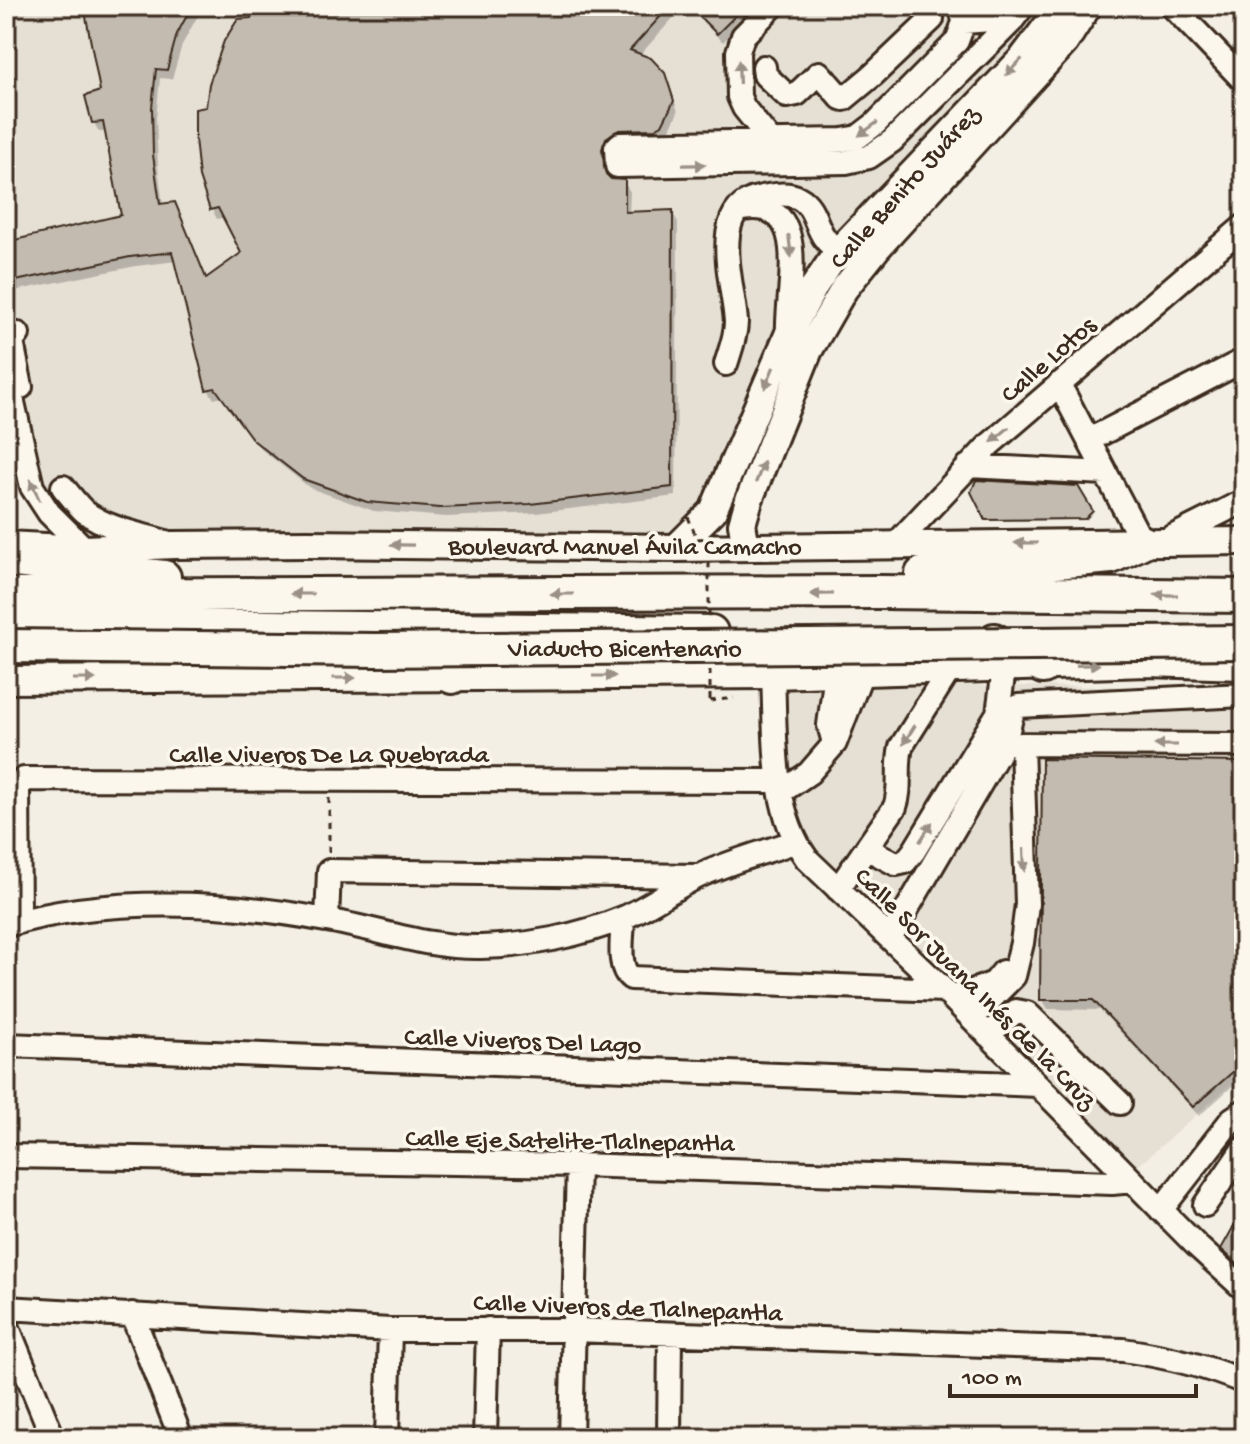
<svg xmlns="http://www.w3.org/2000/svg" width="1250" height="1444" viewBox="0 0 1250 1444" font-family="'Gochi Hand',sans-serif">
	<rect width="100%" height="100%" fill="#f3efe4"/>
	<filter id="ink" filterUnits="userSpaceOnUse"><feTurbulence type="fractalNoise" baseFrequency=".0125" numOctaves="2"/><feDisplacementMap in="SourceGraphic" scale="16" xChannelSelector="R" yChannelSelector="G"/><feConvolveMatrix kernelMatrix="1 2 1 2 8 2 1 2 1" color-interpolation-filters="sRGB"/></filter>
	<g filter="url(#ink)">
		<path fill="#e5dfd4" d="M6 6H1062L839 250 729 470 676 548 85 549 49 513 6 371Z
			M781 685 1244 687V1073L1138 1166 817 853 799 819 790 766Z"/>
		<path fill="#0003" d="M86 6H203L182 45 172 79 160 78 156 119 158 167 163 206 206 280 243 254 225 217 217 219 212 209 208 109 251 20 267 6H684L639 56 664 74 670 85 678 112 667 135 606 160 609 180 624 182 630 192 629 214 672 212 678 222 676 496 536 513 446 517 374 511 310 488 261 449 222 397 214 399 208 389 177 261 136 266 14 291 9 282 6 268V244L124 217 107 132H99L94 123 102 93Z
			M687 6H759L723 42Z
			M1077 488 1092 514 1086 520 987 521 973 492Z
			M1244 764V1076L1199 1116 1100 1010 1048 1009 1042 999Z
			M1244 1212V1273L1224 1249Z"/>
		<path fill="#c3bbb0" stroke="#3b2a1e" stroke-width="2" d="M84 6H192L177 34 167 70 156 69 152 108 153 155 160 204 175 202 206 278 241 253 218 208 210 210 199 177 195 138V109L206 107 209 84 224 41 238 19 251 18 264 6H670L630 50 651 58 665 73 674 101 662 125 655 129 619 130 606 138 602 149 606 174 611 179 625 180V212L673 210 672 487 530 504 440 508 367 502 303 479 253 440 215 388 206 390 172 252 130 257 6 283V242L121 215 103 122 92 123 85 96 100 91Z
			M689 6H745L717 34Z
			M976 480 1078 486 1093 511 1085 519 985 520 971 492Z
			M1042 759 1244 762V1062L1193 1107 1093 1000H1040Z
			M1244 1208V1270L1221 1249Z"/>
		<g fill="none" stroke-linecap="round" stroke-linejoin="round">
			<defs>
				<path id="minor" d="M961 6 964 22 957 41 875 124 858 137 843 140 620 144 616 148 617 166 846 162 869 157 892 141 1010 23 1023 6
					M1172 6 1244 81
					M964 22 991 20 1010 23
					M764 67 765 75 787 96 797 94 819 73 841 98 844 99 873 75 932 19V15L924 6
					M770 140 744 108 739 97 738 52 743 36 773 6
					M743 209C815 198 785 294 788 335
					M18 334 12 342 21 387
					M726 364C730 351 736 336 736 322 734 285 706 206 762 197 774 195 788 192 799 198 820 209 813 238 839 250
					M6 371 32 487 49 513 85 549
					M1059 384 1142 542
					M1089 440 1244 360
					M968 466 1106 473
					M63 487C70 495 77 505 85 512 108 529 139 534 166 542
					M1164 541 1244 501
					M896 544 989 445 1244 226
					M773 675C776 735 770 808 807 859L944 990 1197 1246 1244 1289
					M833 739 829 725 836 673
					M1005 742 1013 710 1018 706 1244 695
					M781 792 809 773 835 743 862 672
					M868 849 896 864 905 862 914 851 998 713 1004 669
					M838 889 895 807C902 788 896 767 901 747L950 669
					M623 918C623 935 616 967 631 978L944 990
					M327 920 329 871 697 876
					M19 922 18 785 24 779 779 781
					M7 925C104 896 227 901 326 920 380 929 425 948 481 947 528 946 579 936 623 918 649 907 672 889 697 877 728 862 762 853 794 842
					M890 938 1005 742 1017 744
					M953 998 994 983 1003 972
					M972 1018 1014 976 1022 943 1027 904 1022 744 1244 745
					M988 1035 1016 1011 1027 1013 1120 1103
					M6 1045 1038 1085
					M6 1156 578 1165 1112 1183 1133 1181
					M1205 1205 1244 1148
					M1161 1210 1232 1119 1244 1111
					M6 1308 390 1330H573L1123 1350C1165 1356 1204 1365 1244 1382
					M132 1314 181 1438
					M6 1323 53 1438
					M387 1438 390 1330
					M485 1438 488 1329
					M571 1438 578 1165
					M669 1438 670 1334"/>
				<path id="major" d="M6 545 85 549 174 545 307 544 676 548 1244 541
					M746 547 742 524 749 500 809 350 844 289 877 248 1065 42 1088 6
					M676 548 713 511 788 335 815 285 839 250 1022 59 1062 6
					M6 680 773 675 1147 663 1244 666"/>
				<path id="highway" d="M6 560 164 577
					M922 574 1111 557 1142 542
					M6 595 879 592 1244 596
					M6 624 711 632
					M994 640 1043 667
					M452 677 507 642"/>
			</defs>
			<use href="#minor" stroke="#3b2a1e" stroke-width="28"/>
			<use href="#major" stroke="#3b2a1e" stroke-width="32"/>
			<use href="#highway" stroke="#3b2a1e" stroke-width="38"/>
			<path stroke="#3b2a1e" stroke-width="3" stroke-dasharray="6 6" stroke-linecap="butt" d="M710 701 734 698
				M329 798V854"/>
			<use href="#minor" stroke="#fbf7ec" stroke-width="22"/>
			<use href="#major" stroke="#fbf7ec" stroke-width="26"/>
			<use href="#highway" stroke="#fbf7ec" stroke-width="32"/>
			<defs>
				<path id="highway-bridge" d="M6 646 375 650 1244 642"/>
			</defs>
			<use href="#highway-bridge" stroke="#3b2a1e" stroke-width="38" stroke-linecap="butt"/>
			<path stroke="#3b2a1e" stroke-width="3" stroke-dasharray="6 6" stroke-linecap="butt" d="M688 517 697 539 709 538V622
				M710 670V701"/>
			<use href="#highway-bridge" stroke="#fbf7ec" stroke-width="32"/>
		</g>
		<defs><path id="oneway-solid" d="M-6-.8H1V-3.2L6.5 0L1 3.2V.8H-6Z" transform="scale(2)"/></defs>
		<g fill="#9b9085">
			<use href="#oneway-solid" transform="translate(1014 67) rotate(134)"/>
			<use href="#oneway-solid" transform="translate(739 72) rotate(-92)"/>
			<use href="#oneway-solid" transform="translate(868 129) rotate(144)"/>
			<use href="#oneway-solid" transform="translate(694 165) rotate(-1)"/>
			<use href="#oneway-solid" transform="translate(790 246) rotate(83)"/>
			<use href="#oneway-solid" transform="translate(769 378) rotate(113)"/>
			<use href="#oneway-solid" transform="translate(1000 435) rotate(140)"/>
			<use href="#oneway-solid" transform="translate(760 472) rotate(-68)"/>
			<use href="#oneway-solid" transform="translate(35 490) rotate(-113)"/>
			<use href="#oneway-solid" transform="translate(1026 543) rotate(180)"/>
			<use href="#oneway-solid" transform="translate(402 545) rotate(-179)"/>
			<use href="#oneway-solid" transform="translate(302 594) rotate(180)"/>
			<use href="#oneway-solid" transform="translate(562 594) rotate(180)"/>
			<use href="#oneway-solid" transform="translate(822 594) rotate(179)"/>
			<use href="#oneway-solid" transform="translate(1166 595) rotate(-179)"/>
			<use href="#oneway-solid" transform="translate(1088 665) rotate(-2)"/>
			<use href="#oneway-solid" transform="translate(604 676)"/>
			<use href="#oneway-solid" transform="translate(344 678)"/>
			<use href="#oneway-solid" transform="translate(84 679)"/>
			<use href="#oneway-solid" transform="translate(909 735) rotate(122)"/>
			<use href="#oneway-solid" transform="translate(1166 745) rotate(-180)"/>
			<use href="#oneway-solid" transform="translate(926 832) rotate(-57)"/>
			<use href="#oneway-solid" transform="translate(1024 860) rotate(88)"/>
		</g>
	</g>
	<g text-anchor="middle" stroke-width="7" stroke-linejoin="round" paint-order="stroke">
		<g font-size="26" fill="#3b2a1e" stroke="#fbf7ec">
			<text transform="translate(903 186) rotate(-48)" y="9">Calle Benito Juárez</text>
			<text transform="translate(1047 358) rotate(-41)" y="9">Calle Lotos</text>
			<text x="625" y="554">Boulevard Manuel Ávila Camacho</text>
			<text x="625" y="656">Viaducto Bicentenario</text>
			<text x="329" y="762">Calle Viveros De La Quebrada</text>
			<text transform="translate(977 987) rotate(45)" y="9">Calle Sor Juana Inés de la Cruz</text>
			<text transform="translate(523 1039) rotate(2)" y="9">Calle Viveros Del Lago</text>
			<text transform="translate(570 1139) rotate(1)" y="9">Calle Eje Satelite-Tlalnepantla</text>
			<text transform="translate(628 1306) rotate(2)" y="9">Calle Viveros de Tlalnepantla</text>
		</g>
	</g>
	<rect width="1250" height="1444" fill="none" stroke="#fbf7ec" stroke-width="32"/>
	<rect x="16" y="16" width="1218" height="1412" fill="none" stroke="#3b2a1e" stroke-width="3" filter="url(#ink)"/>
	<path d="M950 1384v12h246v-12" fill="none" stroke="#3b2a1e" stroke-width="4"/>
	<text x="962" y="1384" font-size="24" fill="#3b2a1e" stroke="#fbf7ec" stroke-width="6" paint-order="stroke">100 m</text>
</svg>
